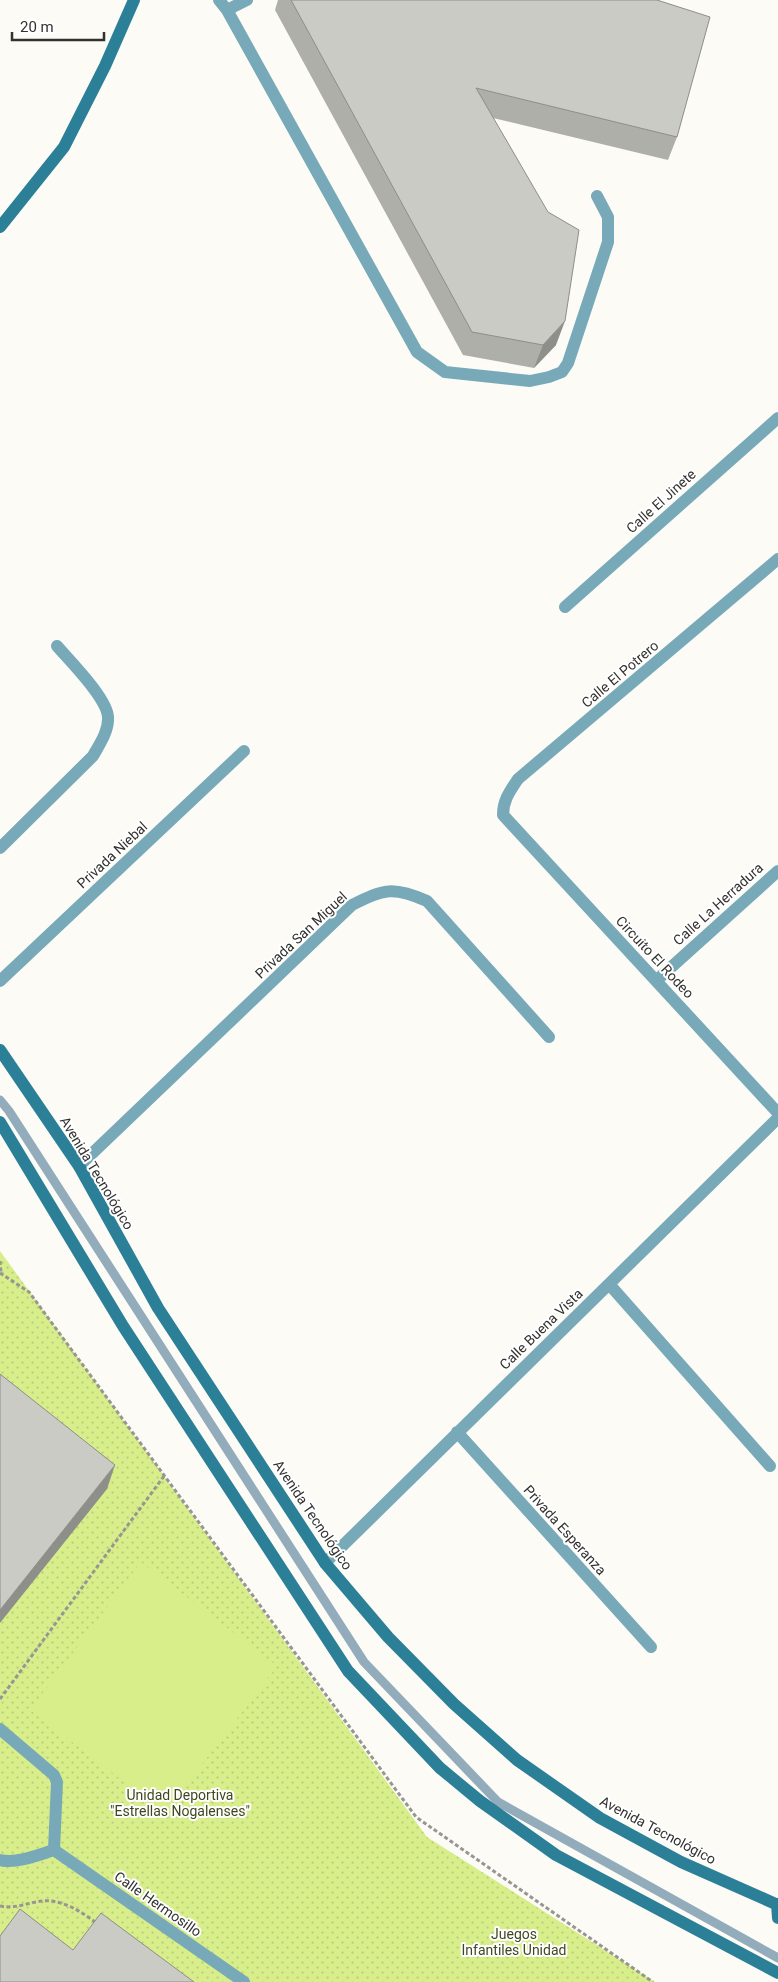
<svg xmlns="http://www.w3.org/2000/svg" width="778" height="1982" viewBox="0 0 778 1982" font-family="Roboto,sans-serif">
	<defs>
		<pattern id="grass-dots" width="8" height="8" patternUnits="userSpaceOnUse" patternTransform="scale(1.25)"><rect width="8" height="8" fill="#d8ee8b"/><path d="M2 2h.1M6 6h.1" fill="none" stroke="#bacd78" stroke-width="1.8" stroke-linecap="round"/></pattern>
	</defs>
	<rect width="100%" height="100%" fill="#fcfbf6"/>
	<path fill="url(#grass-dots)" d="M0 1251 427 1837 655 1982H0Z"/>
	<path fill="#d8ee8b" d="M141 1562 277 1666 165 1813 30 1710Z"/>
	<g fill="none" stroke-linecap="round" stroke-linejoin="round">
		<path stroke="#92acbc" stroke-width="9" d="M0 1100 9 1111 364 1662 498 1802 778 1958"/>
		<path stroke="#979693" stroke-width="3" stroke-dasharray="4 2.5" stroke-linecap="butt" d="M0 1261 1 1273
			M0 1273 29 1292 416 1817 653 1982
			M0 1699 164 1476
			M0 1906C18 1910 34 1899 51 1901 69 1903 84 1914 98 1924"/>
		<path stroke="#77a9b9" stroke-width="12" d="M219 0 227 10 417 352 445 372 530 381 549 377 562 372 568 363 608 242V217L597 196
			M227 10 247 0"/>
		<path stroke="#77a9b9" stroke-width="12" d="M778 559 518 779C510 791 503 800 503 815L778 1113
			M565 607 778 418
			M0 848 93 756C99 745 109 731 108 717 107 698 70 661 57 646
			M657 980 778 871
			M0 981 244 751
			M79 1166 352 905C384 889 393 886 427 901L549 1037
			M609 1284 770 1466
			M457 1432 651 1647
			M325 1563 778 1118
			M0 1729 54 1775 57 1782 54 1850 244 1982
			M0 1860C17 1864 38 1855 54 1850"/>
		<path stroke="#2b8098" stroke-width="12" d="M0 227 64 147 105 66 134 0
			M0 1050 79 1166 158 1308 325 1563 388 1637 454 1704 517 1760 600 1818 681 1862 778 1905
			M0 1122 123 1326 348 1671 440 1768 480 1801 556 1855 778 1973
			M777 1904 778 1918"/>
	</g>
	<path fill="#afafa9" d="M278 0H657L677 137 668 160 493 118 556 345 534 368 463 355 275 10Z"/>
	<path fill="#8e8e8a" d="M565 321 556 345 534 368 543 345Z
		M115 1465 107 1489 0 1623V1610Z"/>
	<path fill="#cbcbc5" stroke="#8e8e8a" d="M291 0H657L710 17 677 137 476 88 548 212 579 230 565 321 543 345 472 332Z
		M0 1374 115 1465 0 1610Z
		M20 1909 73 1950 101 1913 194 1982H0V1936Z"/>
	<g text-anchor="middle" stroke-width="4" stroke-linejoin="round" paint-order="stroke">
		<g font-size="14" fill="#31312f" stroke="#fff">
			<text transform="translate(661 501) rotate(-42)" y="5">Calle El Jinete</text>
			<text transform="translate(620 674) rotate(-40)" y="5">Calle El Potrero</text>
			<text transform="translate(112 855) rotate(-43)" y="5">Privada Niebal</text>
			<text transform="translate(718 904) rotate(-42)" y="5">Calle La Herradura</text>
			<text transform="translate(301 935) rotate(-43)" y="5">Privada San Miguel</text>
			<text transform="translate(655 957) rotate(47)" y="5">Circuito El Rodeo</text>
			<text transform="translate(97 1173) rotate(59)" y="5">Avenida Tecnológico</text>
			<text transform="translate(541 1329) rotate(-44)" y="5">Calle Buena Vista</text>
			<text transform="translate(313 1515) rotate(56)" y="5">Avenida Tecnológico</text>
			<text transform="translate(565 1530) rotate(48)" y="5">Privada Esperanza</text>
			<text transform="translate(658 1830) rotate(28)" y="5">Avenida Tecnológico</text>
			<text transform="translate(158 1904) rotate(35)" y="5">Calle Hermosillo</text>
		</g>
		<g font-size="14" fill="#3f471e" stroke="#fff">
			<text x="180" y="1800">Unidad Deportiva<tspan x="180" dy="16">"Estrellas Nogalenses"</tspan></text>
			<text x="514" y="1939">Juegos<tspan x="514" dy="16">Infantiles Unidad</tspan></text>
		</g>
	</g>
	<path d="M12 32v8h92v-8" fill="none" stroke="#31312f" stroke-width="2.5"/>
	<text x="20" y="32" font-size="15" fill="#31312f" stroke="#ffffff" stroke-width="4" paint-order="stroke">20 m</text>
</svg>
